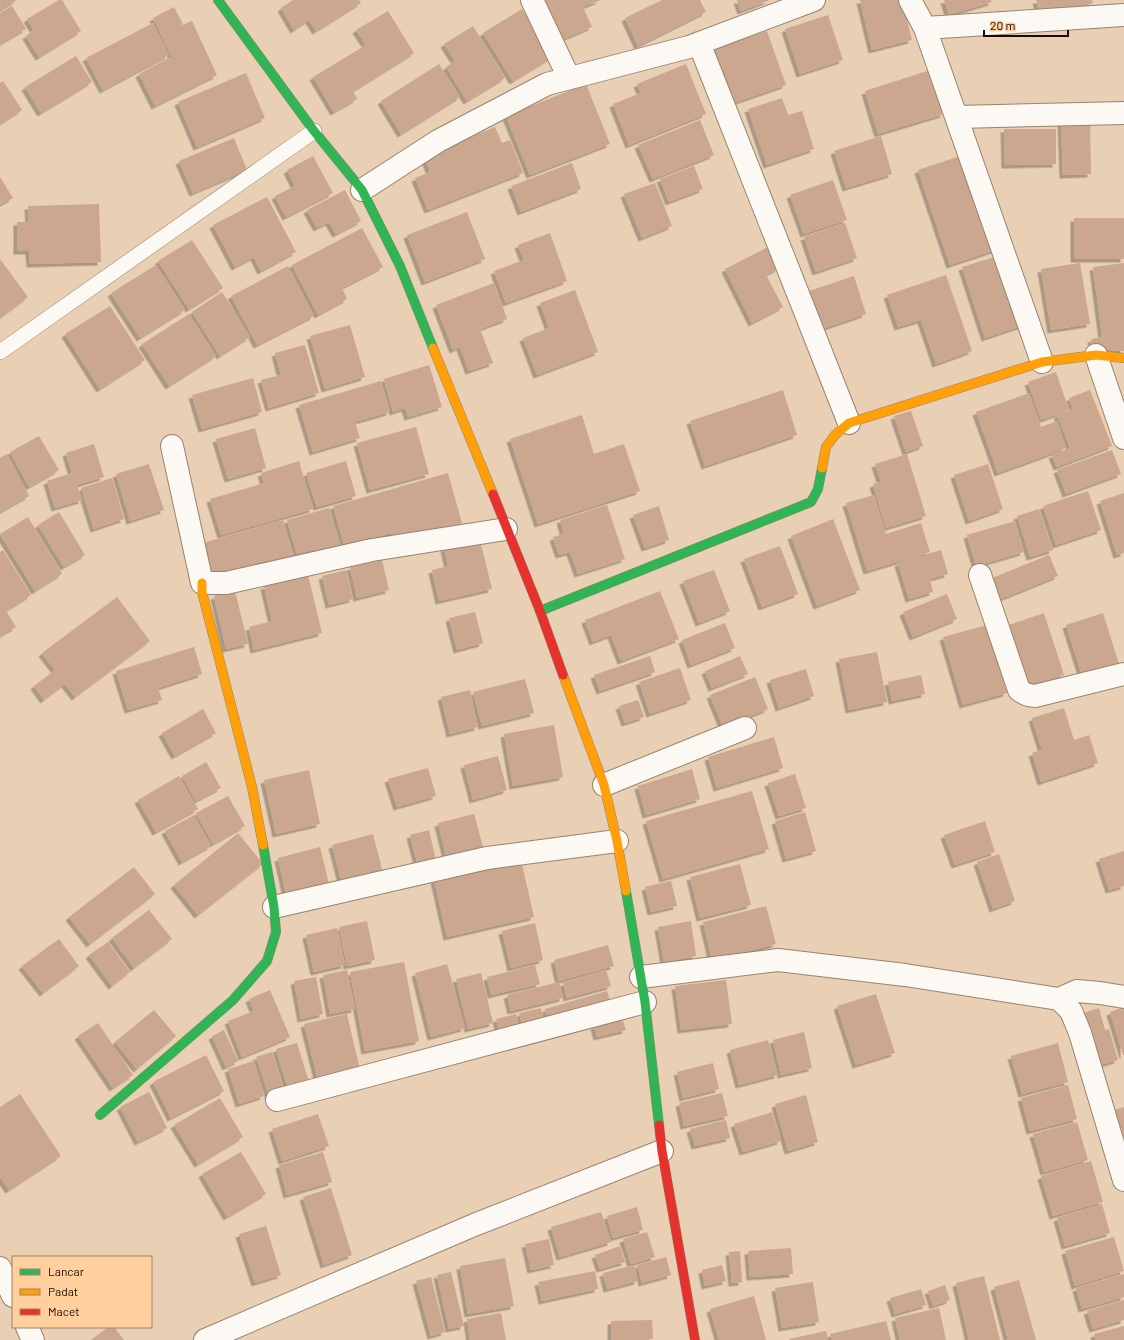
<svg xmlns="http://www.w3.org/2000/svg" width="1124" height="1340" viewBox="0 0 1124 1340" font-family="Barlow,sans-serif">
	<defs>
		<filter id="shadow"><feDropShadow dx="-3.5" dy="3.5" stdDeviation="0" flood-color="#0004"/></filter>
	</defs>
	<rect width="100%" height="100%" fill="#e9cfb4"/>
	<path fill="#caa78e" filter="url(#shadow)" d="M0 0H17L1 10Z
		M59 0H62L81 31 39 57 26 36 34 30 27 19Z
		M293 0H359L361 3 316 31 309 20 294 30 281 8Z
		M545 0H601L583 7 592 27 561 40Z
		M662 0H700L706 12 638 46 625 18Z
		M737 0H770L741 11Z
		M860 0H902L912 40 872 50Z
		M944 0H991L992 2 949 15Z
		M1036 0H1092L1093 3 1041 18Z
		M12 6 26 29 0 44V13Z
		M174 7 183 24 175 28 192 21 217 75 155 106 139 74 170 57 184 81 153 18Z
		M522 9 552 57 513 81 483 33Z
		M388 11 414 53 353 91 357 99 334 112 313 77 366 45 356 30Z
		M828 15 843 60 800 74 785 29Z
		M153 23 169 55 103 90 86 58Z
		M473 26 505 78 467 101 446 67 455 61 444 44Z
		M767 31 786 85 731 104 712 49Z
		M76 56 92 82 41 113 25 87Z
		M439 64 460 97 401 134 381 101Z
		M686 64 706 114 629 145 613 104 641 93 637 84Z
		M930 70 944 114 878 134 865 91Z
		M246 73 265 118 197 147 178 102Z
		M3 81 22 110 0 124V83Z
		M586 84 610 144 530 175 506 116Z
		M782 98 788 115 802 111 814 149 767 165 748 109Z
		M700 120 714 155 653 179 638 145Z
		M1061 121H1090L1091 174 1063 175Z
		M495 127 502 143 510 140 523 173 428 210 415 178 430 172 424 156Z
		M1004 129H1056V164L1005 165Z
		M881 136 892 174 846 188 834 151Z
		M234 138 247 170 193 193 179 161Z
		M966 154 998 249 950 265 918 170Z
		M313 156 333 193 286 217 275 196 295 186 287 170Z
		M572 163 581 189 521 212 511 186Z
		M694 166 703 189 669 202 660 179Z
		M0 177 13 198 0 205Z
		M833 180 847 220 804 234 790 195Z
		M655 183 672 226 642 238 624 194Z
		M345 190 361 221 336 234 329 222 317 228 307 210Z
		M267 197 296 252 261 271 254 257 235 267 213 225Z
		M99 204 101 262 30 264 29 251H17V222H29L28 206Z
		M467 212 485 259 425 282 407 235Z
		M1074 218H1124V259H1074Z
		M845 223 857 258 816 272 804 237Z
		M362 228 383 267 342 288 347 299 318 315 292 265Z
		M550 233 567 281 506 303 494 271 524 260 518 245Z
		M192 240 223 288 189 309 158 261Z
		M768 247 779 268 766 275 783 307 752 323 725 269Z
		M1001 255 1024 325 985 338 962 267Z
		M0 259 28 297 0 318Z
		M1080 263 1090 324 1051 330 1041 269Z
		M1124 263V351L1093 349 1091 339 1102 337 1093 267Z
		M156 265 185 310 140 338 111 293Z
		M288 266 314 316 257 345 231 296Z
		M946 275 972 351 936 364 921 320 898 327 887 295Z
		M854 276 866 314 819 330 806 292Z
		M494 283 507 319 480 329 493 363 469 371 460 347 453 350 436 305Z
		M575 290 598 352 537 375 523 338 549 328 540 303Z
		M222 292 250 337 220 356 192 312Z
		M110 306 145 360 100 389 65 334Z
		M189 314 216 356 169 386 142 344Z
		M350 325 365 377 325 389 310 336Z
		M305 345 319 393 269 408 261 380 281 375 275 353Z
		M429 365 442 407 408 417 405 408 393 412 384 379Z
		M1056 372 1069 410 1041 420 1028 382Z
		M253 378 262 412 202 429 192 395Z
		M381 381 390 412 355 422 360 438 313 452 299 405Z
		M783 390 797 435 705 466 690 421Z
		M1090 390 1112 446 1057 467 1052 455 1070 448 1057 415 1073 409 1069 398Z
		M1029 393 1041 427 1057 421 1066 448 998 473 976 412Z
		M911 411 923 446 906 452 894 416Z
		M582 415 594 454 624 444 640 491 538 524 510 439Z
		M416 427 429 474 370 490 357 443Z
		M255 428 266 468 228 479 216 439Z
		M39 436 59 470 29 487 10 452Z
		M94 444 104 477 77 485 82 500 55 508 47 481 72 473 66 453Z
		M1112 450 1121 474 1066 494 1057 470Z
		M7 454 29 496 0 512V458Z
		M907 454 926 516 886 528 873 484 881 482 875 464Z
		M299 461 313 509 221 535 210 499 264 483 261 473Z
		M346 461 356 496 317 507 306 473Z
		M149 464 164 510 130 521 116 474Z
		M988 464 1003 509 969 521 954 475Z
		M448 473 462 523 393 543 390 533 373 538 376 546 347 555 333 506Z
		M112 478 124 519 94 529 81 488Z
		M1088 491 1101 530 1056 545 1043 506Z
		M1124 493V553L1117 555 1100 501Z
		M874 495 886 534 921 523 930 552 867 571 846 503Z
		M607 505 625 559 578 574 570 552 559 555 553 537 564 534 560 520Z
		M659 506 669 540 645 548 633 515Z
		M329 508 340 545 298 557 287 520Z
		M1039 509 1053 550 1030 557 1017 516Z
		M59 512 85 555 64 567 38 525Z
		M28 517 62 574 35 591 0 534Z
		M833 519 860 590 817 606 791 536Z
		M283 520 293 556 213 579 203 543Z
		M1015 521 1024 552 976 566 967 535Z
		M480 540 492 589 439 601 432 570 448 566 444 548Z
		M780 546 798 594 762 607 744 559Z
		M3 550 31 595 6 611 16 627 0 636V552Z
		M941 550 948 574 930 579 933 592 909 599 898 563Z
		M1049 555 1058 576 1001 599 992 578Z
		M382 560 389 590 357 598 350 567Z
		M346 570 353 599 329 605 322 576Z
		M714 570 730 611 699 623 683 581Z
		M308 575 322 633 254 650 249 627 272 621 264 586Z
		M235 591 248 644 226 649 214 596Z
		M660 591 679 639 621 661 611 635 593 642 585 620Z
		M947 594 957 619 913 637 903 612Z
		M117 597 150 641 75 697 65 684 44 700 34 686 55 670 42 653Z
		M475 612 483 643 457 650 449 618Z
		M1044 613 1064 675 1026 688 1006 626Z
		M1103 613 1119 664 1082 675 1066 625Z
		M725 623 735 648 691 665 682 640Z
		M987 625 1007 693 963 705 943 637Z
		M194 647 202 674 158 688 162 700 128 710 116 671Z
		M877 652 887 702 849 710 839 659Z
		M650 656 655 672 600 691 594 675Z
		M740 656 748 674 712 688 705 671Z
		M680 668 691 700 650 714 639 682Z
		M806 669 814 696 779 708 770 680Z
		M921 675 925 694 892 701 888 682Z
		M755 677 768 709 723 727 710 695Z
		M525 679 534 713 482 726 473 692Z
		M470 690 478 727 450 734 441 697Z
		M638 700 644 717 625 723 619 706Z
		M1064 708 1074 740 1089 735 1098 763 1041 782 1032 753 1042 750 1032 718Z
		M203 709 216 733 175 756 162 733Z
		M554 725 563 777 513 786 504 734Z
		M774 737 783 768 717 788 708 757Z
		M498 756 507 790 473 800 464 765Z
		M206 762 221 788 196 801 182 776Z
		M428 768 436 796 397 807 388 779Z
		M692 769 700 799 646 815 638 786Z
		M309 770 320 824 276 834 264 780Z
		M795 774 806 808 779 816 768 783Z
		M179 776 198 809 156 832 138 800Z
		M752 791 769 849 663 879 646 821Z
		M228 796 245 826 213 844 196 813Z
		M805 812 816 851 786 859 775 821Z
		M474 814 485 854 448 864 438 823Z
		M194 815 211 846 182 862 165 831Z
		M985 821 995 852 955 865 944 835Z
		M429 830 437 865 419 870 410 835Z
		M238 833 263 864 198 915 174 885Z
		M373 834 384 877 343 888 332 845Z
		M320 847 329 884 286 894 278 858Z
		M1124 851V886L1109 890 1099 859Z
		M999 854 1015 901 993 909 977 862Z
		M521 860 534 917 447 937 434 879Z
		M740 864 751 905 700 918 690 877Z
		M134 867 155 894 90 944 69 917Z
		M671 881 677 906 651 912 645 887Z
		M766 906 776 944 712 960 703 922Z
		M149 910 172 939 134 968 112 938Z
		M367 921 375 960 347 966 339 927Z
		M691 921 696 956 664 962 658 927Z
		M535 923 543 960 511 968 502 931Z
		M337 928 345 965 314 972 306 935Z
		M59 939 79 966 43 993 22 966Z
		M108 942 130 972 112 986 89 955Z
		M608 945 614 966 559 981 554 960Z
		M404 962 419 1041 365 1051 350 972Z
		M447 964 465 1028 431 1037 415 973Z
		M535 965 540 984 491 995 487 977Z
		M347 970 355 1009 330 1014 323 975Z
		M606 970 611 986 567 998 563 983Z
		M481 973 493 1023 468 1029 456 979Z
		M316 977 323 1014 301 1019 294 981Z
		M726 980 732 1024 681 1030 675 986Z
		M559 982 563 998 511 1011 507 995Z
		M270 990 290 1037 242 1057 228 1021 254 1011 249 999Z
		M607 991 612 1007 550 1025 545 1009Z
		M876 994 895 1053 856 1065 837 1006Z
		M1124 1007V1055H1123L1110 1012Z
		M541 1008 545 1027 524 1032 519 1013Z
		M1099 1008 1105 1030 1109 1029 1118 1060 1100 1065 1077 1015Z
		M154 1010 176 1036 137 1069 115 1042Z
		M347 1014 360 1070 318 1080 304 1024Z
		M516 1014 521 1033 501 1038 496 1019Z
		M622 1018 626 1030 597 1037 594 1026Z
		M98 1023 133 1075 113 1088 78 1036Z
		M224 1030 238 1061 226 1067 212 1036Z
		M804 1032 812 1068 781 1075 773 1040Z
		M768 1040 778 1075 739 1085 730 1050Z
		M297 1043 310 1085 289 1092 276 1049Z
		M1058 1043 1068 1082 1022 1094 1011 1056Z
		M272 1052 285 1091 269 1096 256 1057Z
		M206 1055 224 1091 171 1118 153 1082Z
		M254 1061 264 1096 239 1104 228 1069Z
		M713 1063 719 1089 683 1098 677 1072Z
		M1068 1085 1077 1119 1030 1131 1021 1098Z
		M149 1092 167 1128 138 1142 120 1107Z
		M722 1093 728 1116 684 1126 679 1103Z
		M20 1094 61 1156 9 1190 0 1177V1107Z
		M806 1095 818 1142 788 1151 775 1104Z
		M220 1098 243 1137 198 1164 174 1125Z
		M1124 1107V1138L1115 1110Z
		M772 1112 781 1141 743 1152 734 1124Z
		M318 1114 329 1146 282 1161 272 1129Z
		M726 1120 730 1138 695 1146 690 1129Z
		M1077 1122 1088 1160 1044 1172 1033 1134Z
		M241 1152 266 1194 227 1217 202 1174Z
		M323 1152 332 1182 287 1195 279 1165Z
		M1091 1161 1103 1202 1053 1216 1041 1176Z
		M331 1188 352 1255 324 1265 303 1197Z
		M1102 1204 1110 1233 1065 1246 1057 1218Z
		M637 1207 643 1230 613 1238 607 1216Z
		M601 1212 611 1242 560 1257 551 1227Z
		M266 1226 281 1275 255 1283 239 1234Z
		M647 1232 655 1257 631 1264 623 1239Z
		M1114 1237 1124 1271 1075 1286 1065 1251Z
		M549 1239 554 1265 531 1270 525 1244Z
		M620 1246 625 1262 600 1269 595 1255Z
		M791 1248 793 1274 750 1277 748 1251Z
		M740 1251 742 1282 732 1283 729 1252Z
		M666 1257 671 1275 642 1283 637 1265Z
		M505 1258 514 1306 468 1314 460 1266Z
		M634 1265 638 1281 607 1289 603 1273Z
		M722 1265 726 1281 705 1286 702 1270Z
		M595 1271 598 1289 542 1301 538 1282Z
		M451 1272 464 1326 449 1329 437 1275Z
		M1124 1274V1297L1082 1309 1076 1288Z
		M984 1276 1000 1340H969L956 1283Z
		M431 1277 445 1332 431 1336 416 1281Z
		M1019 1280 1036 1340H1008L994 1287Z
		M813 1282 819 1322 782 1328 775 1288Z
		M945 1285 950 1300 933 1306 928 1291Z
		M921 1289 926 1305 895 1314 890 1298Z
		M754 1296 766 1340H719L710 1309Z
		M1124 1300V1320L1093 1329 1087 1311Z
		M939 1308 946 1340H900L895 1318Z
		M501 1313 506 1340H470L467 1319Z
		M652 1320 653 1339 611 1340V1321Z
		M886 1321 891 1340H832L830 1334Z
		M1124 1326V1340H1096L1094 1334Z
		M108 1327H114L124 1340H91Z
		M826 1331 828 1340H789V1339Z"/>
	<g fill="none" stroke-linecap="round" stroke-linejoin="round">
		<defs>
			<path id="lane" d="M0 352 314 131"/>
			<path id="street" d="M532 0 569 78
				M910 0 925 28 1042 362
				M925 28 1124 15
				M699 43 849 423
				M957 117 1124 113
				M362 190 438 141 547 84 689 47 814 0
				M1096 355 1124 438
				M172 446 202 583H226L372 550 506 529
				M980 575 1019 690C1024 694 1028 696 1035 696L1124 674
				M604 785 745 728
				M274 907 487 858 617 841
				M641 977 778 960 905 975 1059 999 1077 991 1100 993 1124 997
				M1059 999 1071 1011 1080 1033 1124 1180
				M277 1100 645 1002
				M0 1268 13 1296
				M27 1327 33 1340
				M205 1340 474 1225 662 1151"/>
			<path id="fast" d="M218 0 314 131 362 190 400 266 433 348
				M540 611 811 502 818 489 822 468
				M626 891 645 1002 659 1125
				M100 1115 233 1000 267 961 276 932 274 907 263 845"/>
			<path id="slow" d="M433 348 493 494
				M822 468 826 447 835 435 849 423 1042 362 1096 355 1124 358
				M202 583V592L252 787 263 845
				M563 675 604 785 617 841 626 891"/>
			<path id="jam" d="M493 494 540 611 563 675
				M659 1125 662 1151 695 1340"/>
		</defs>
		<use href="#lane" stroke="#97846e" stroke-width="16"/>
		<use href="#street" stroke="#97846e" stroke-width="24"/>
		<use href="#fast" stroke="#97846e" stroke-width="10"/>
		<use href="#slow" stroke="#97846e" stroke-width="10"/>
		<use href="#jam" stroke="#97846e" stroke-width="10"/>
		<use href="#lane" stroke="#fcf8f4" stroke-width="15"/>
		<use href="#street" stroke="#fcf8f4" stroke-width="22"/>
		<use href="#fast" stroke="#30b455" stroke-width="9"/>
		<use href="#slow" stroke="#ff9f0a" stroke-width="9"/>
		<use href="#jam" stroke="#e5322d" stroke-width="9"/>
	</g>
	<rect x="12" y="1256" width="140" height="72" fill="#ffcf9e" stroke="#a4815f"/>
	<rect x="20" y="1269" width="20" height="6" fill="#30b455" stroke="#a4815f"/>
	<text x="48" y="1276" font-size="12" fill="#1b0b00">Lancar</text>
	<rect x="20" y="1289" width="20" height="6" fill="#ff9f0a" stroke="#a4815f"/>
	<text x="48" y="1296" font-size="12" fill="#1b0b00">Padat</text>
	<rect x="20" y="1309" width="20" height="6" fill="#e5322d" stroke="#a4815f"/>
	<text x="48" y="1316" font-size="12" fill="#1b0b00">Macet</text>
	<path d="M984 30v6h84v-6" fill="none" stroke="#1b0b00" stroke-width="2"/>
	<text x="990" y="30" font-size="12" fill="#1b0b00" stroke="#ffcf9e" stroke-width="3" paint-order="stroke">20 m</text>
</svg>
